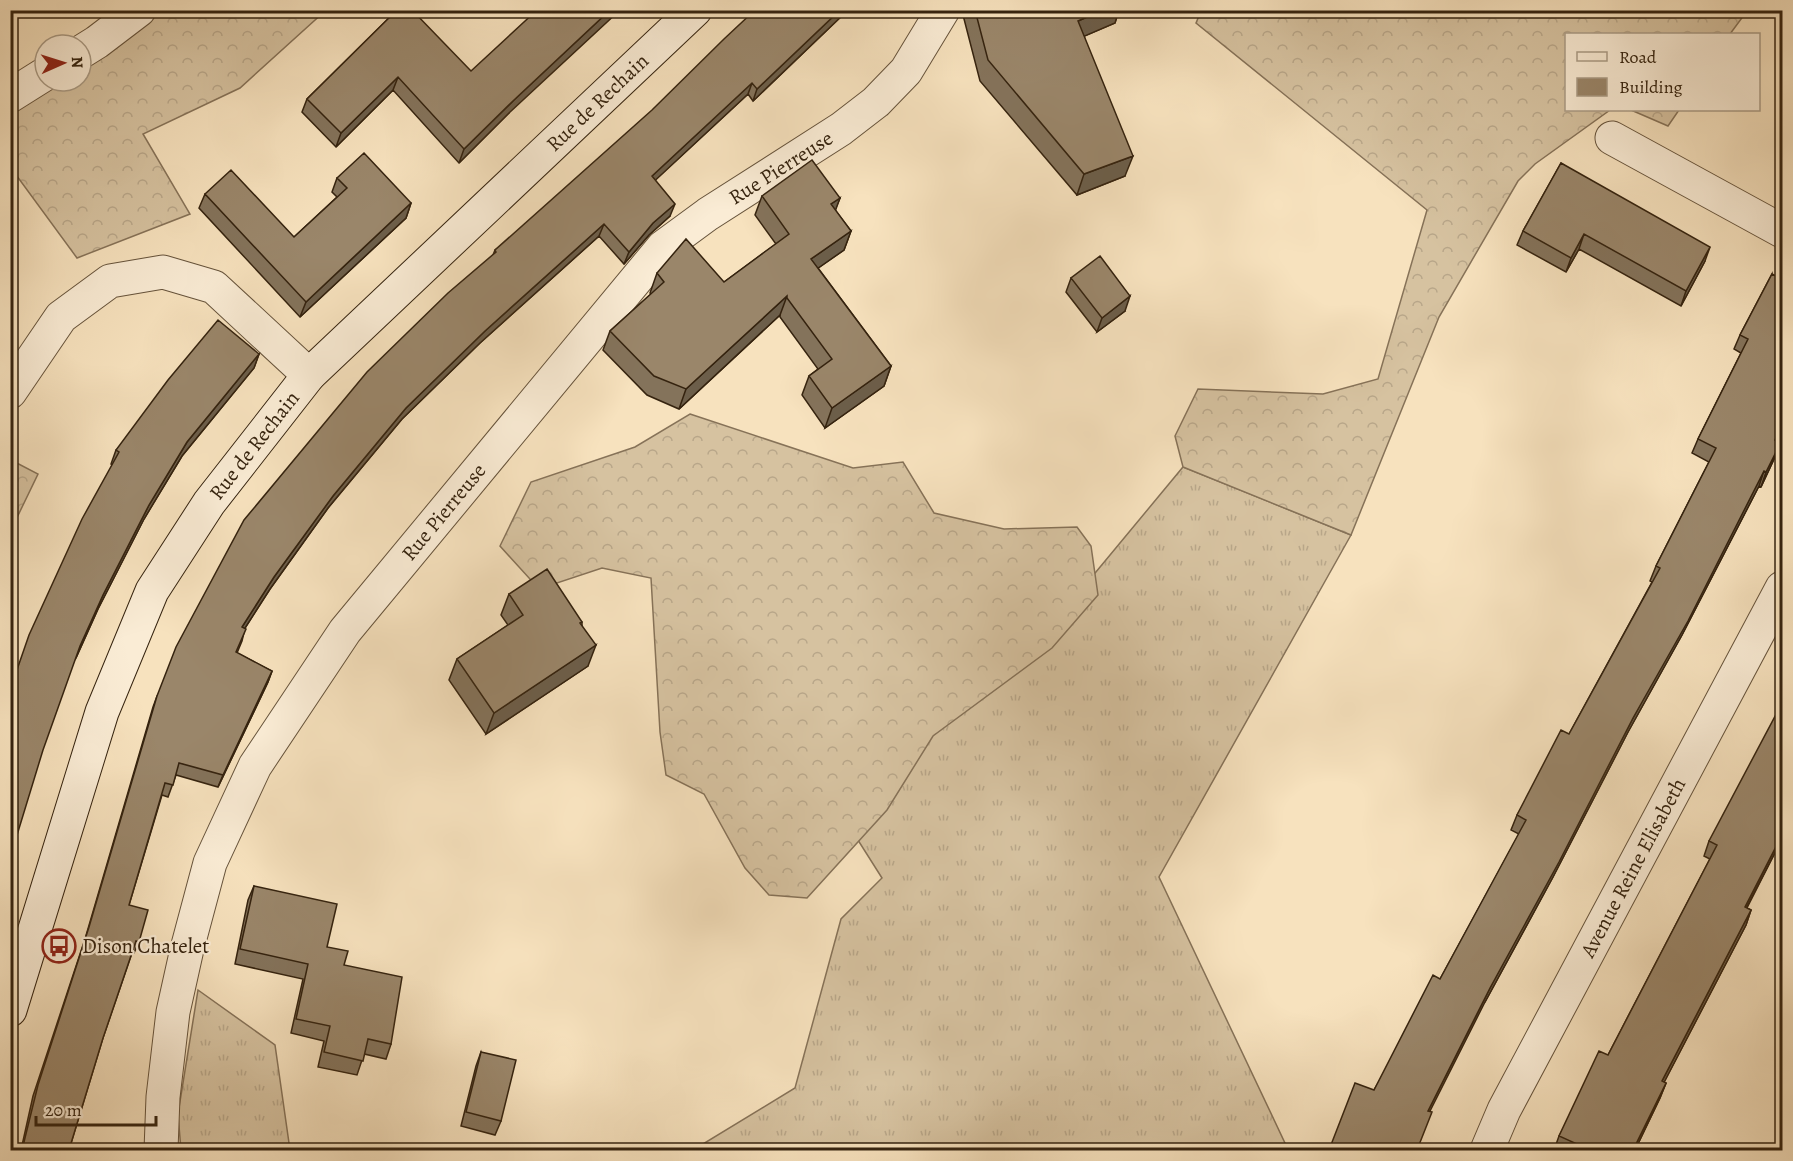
<svg xmlns="http://www.w3.org/2000/svg" width="1793" height="1161" viewBox="0 0 1793 1161" font-family="Alegreya,serif">
	<defs>
		<pattern id="grass-tufts" width="24" height="20" patternUnits="userSpaceOnUse" patternTransform="scale(1.5)"><rect width="24" height="20" fill="#d6c2a0"/><path d="M3 7l-1-3M5 7V3M7 7l1-3M15 17l-1-3M17 17v-4M19 17l1-3" fill="none" stroke="#b8a689"/></pattern>
		<pattern id="forest-crowns" width="20" height="18" patternUnits="userSpaceOnUse" patternTransform="scale(1.5)"><rect width="20" height="18" fill="#d6c2a0"/><path d="M2 6a3 3 0 1 1 6 0M12 15a3 3 0 1 1 6 0" fill="none" stroke="#b8a689"/></pattern>
	</defs>
	<rect width="100%" height="100%" fill="#f7e2be"/>
	<filter id="stains"><feTurbulence type="fractalNoise" baseFrequency=".00333" numOctaves="4"/><feColorMatrix values="0 0 0 0 .2 0 0 0 0 .09 0 0 0 0 .02 0 0 0 .5 -.17"/></filter>
	<radialGradient id="worn" r=".72"><stop offset=".6" stop-color="#630" stop-opacity="0"/><stop offset="1" stop-color="#630" stop-opacity=".3"/></radialGradient>
	<path fill="url(#grass-tufts)" stroke="#867258" stroke-width="1.5" d="M1183 467 1351 535 1159 877 1285 1143 1290 1150H693L795 1088 841 919 882 878 780 717 1042 637Z
		M198 990 275 1045 290 1150H181L178 1114Z"/>
	<path fill="url(#forest-crowns)" stroke="#867258" stroke-width="1.5" d="M160 11H325L240 88 143 134 190 214 77 258 11 168 10 109 58 81H81V67L107 52Z
		M1201 11V10L1747 11 1730 34H1566V110H1610L1535 164 1518 181 1439 317 1351 535 1183 467 1175 436 1198 389 1323 394 1378 379 1427 210 1196 23Z
		M1631 110H1679L1668 126Z
		M690 414 853 468 903 462 934 513 1004 529 1077 527 1091 546 1098 595 1052 648 933 736 887 810 807 898 769 895 745 868 704 794 666 775 660 732 651 578 602 568 539 589 500 546 531 482 635 447Z
		M11 460 38 474 11 530Z"/>
	<g fill="none" stroke-linecap="round" stroke-linejoin="round">
		<defs>
			<g id="minor">
				<path d="M81 52 97 42 139 10"/>
				<path d="M10 96 45 74"/>
				<path d="M1612 138 1782 231"/>
				<path d="M10 392 61 317 110 281 163 272 214 287 309 375"/>
				<path id="s1" d="M161 1150 163 1097 173 1012 187 949 210 863 255 766 345 631 663 247 708 214 841 129 876 102 906 71 943 10"/>
				<path id="s2" d="M1487 1150 1504 1110 1782 588"/>
			</g>
			<g id="secondary">
				<path id="s3" d="M10 1010 102 712 152 591 209 503 309 375 695 10"/>
			</g>
		</defs>
		<use href="#minor" stroke="#66533b" stroke-width="35"/>
		<use href="#secondary" stroke="#35230f" stroke-width="35"/>
		<use href="#minor" stroke="#faecd5" stroke-width="33"/>
		<use href="#secondary" stroke="#faecd5" stroke-width="33"/>
	</g>
	<path fill="#84735b" stroke="#35230f" stroke-width="1.5" d="M397 10 509 113 459 163 393 90 336 147 302 112 307 99Z
		M848 10 753 101 748 94 655 180 670 216 649 235 624 264 599 236 480 343 402 419 328 508 270 589 245 628 242 641 237 653 272 671 268 682 218 787 176 775 168 797 162 795 129 905 139 942 134 953H132L103 1038 69 1150H21L33 1096 85 939 153 707 157 696 493 255 495 250Z
		M965 10H1119L1115 23 1084 36 1125 176 1077 195 980 81 963 15Z
		M1561 163 1705 261 1681 306 1579 249 1566 272 1517 245 1523 231Z
		M337 178 411 203 406 218 300 317 199 208 205 194 294 237 337 197 332 192Z
		M762 196 840 198 835 210 851 231 844 250 818 268 891 366 884 386 825 428 802 395 809 376 818 369 780 317V315L679 409 647 395 603 350 610 331 651 294 650 293 657 273 724 282 776 244 755 215Z
		M1772 274 1777 440 1775 457 1761 487 1759 486 1682 635 1628 732 1553 877 1485 1002 1374 1090 1440 979 1519 834 1511 830 1517 815 1569 734 1652 582 1650 581 1656 566 1709 462 1692 453 1698 439 1741 353 1734 349 1740 335Z
		M1071 278 1125 311 1097 332 1066 292Z
		M259 354 254 368 182 456 144 519 98 609 76 658 112 465 111 464 116 450Z
		M509 594 582 622V625L588 666 486 734 449 680 457 659 508 625 501 615Z
		M1782 839 1747 908 1751 910 1746 925 1664 1082 1666 1083 1660 1098 1635 1150H1554L1559 1136 1608 1055 1710 859 1704 856 1709 841Z
		M254 886 327 947 344 965 391 1044 386 1059 364 1054 357 1075 318 1067 324 1041 291 1033 303 979 235 964 248 900Z
		M481 1052 501 1121 495 1135 461 1126 476 1066Z"/>
	<path fill="#6c5e4a" stroke="#35230f" stroke-width="1.5" d="M610 10H620L509 113 459 163 464 149 514 100Z
		M840 10H848L753 101 757 89Z
		M1103 10H1119L1115 23 1071 42 1078 21Z
		M398 77 393 90 336 147 341 133Z
		M752 83 748 94 647 188 652 176Z
		M1133 156 1125 176 1077 195 1084 174Z
		M840 198 833 217 831 204Z
		M411 203 406 218 300 317 306 302Z
		M675 204 670 216 649 235 624 264 629 252 653 223Z
		M604 224 599 236 480 343 402 419 328 508 270 589 238 639 242 627 274 577 333 496 406 408 485 331Z
		M851 231 844 250 804 278 811 259Z
		M1584 234 1579 249 1566 272 1571 258Z
		M1710 247 1705 261 1681 306 1686 291Z
		M787 296 780 315 679 409 686 389Z
		M1130 296 1125 311 1097 332 1102 318Z
		M259 354 254 368 182 456 144 519 98 609 75 660 80 646 103 595 149 505 187 442Z
		M891 366 884 386 825 428 832 408Z
		M1782 425V429L1770 454 1775 440Z
		M1781 442 1775 457 1761 487 1766 472Z
		M1764 471 1759 486 1682 635 1628 732 1553 877 1485 1002 1423 1125 1428 1111 1490 988Z
		M596 645 588 666 486 734 494 713Z
		M272 671 268 682 218 787 223 775Z
		M1782 835V839L1739 922 1745 907Z
		M1751 910 1746 925 1657 1096 1662 1081Z
		M1666 1083 1660 1098 1635 1150H1633Z"/>
	<path fill="#9a866a" stroke="#35230f" stroke-width="1.5" d="M397 10H412L471 71 537 10H610L514 100 464 149 398 77 341 133 307 99Z
		M755 10H840L757 89 752 83 652 176 675 204 653 223 629 252 604 224 485 331 406 408 333 496 274 577 242 627 246 629 236 652 272 671 223 775 179 763 173 785 165 783 129 905 148 910 139 942 136 941 103 1038 69 1150H22L38 1085 89 927 157 696 176 647 244 520 367 372 448 293 496 252 495 250 652 110 724 39Z
		M975 10H1103L1078 21 1133 156 1084 174 988 60Z
		M364 153 411 203 306 302 205 194 231 170 294 237 347 188 337 178Z
		M812 160 840 198 831 204 851 231 811 259 891 366 832 408 809 376 832 359 787 298V296L686 389 654 376 610 331 664 282 657 273 686 239 724 282 789 234 762 196Z
		M1561 163 1710 247 1686 291 1584 234 1571 258 1523 231Z
		M1100 256 1130 296 1102 318 1071 278Z
		M1772 274 1782 279V425L1775 440 1781 442 1766 472 1764 471 1688 621 1633 718 1559 862 1490 988 1428 1111 1432 1112 1417 1150H1329L1355 1083 1374 1090 1433 975 1440 979 1526 820 1517 815 1561 730 1569 734 1660 568 1656 566 1716 448 1698 439 1748 339 1740 335Z
		M218 320 259 354 187 442 149 505 103 595 80 646 43 750 10 858V690L29 635 82 519 119 452 116 450 168 380Z
		M547 569 582 622 580 623 596 645 494 713 457 659 523 615 509 594Z
		M1782 703V835L1745 907 1751 910 1662 1081 1666 1083 1633 1150H1590L1559 1136 1599 1051 1608 1055 1717 845 1709 841Z
		M254 886 337 904 327 947 348 951 344 965 402 977 391 1044 368 1039 363 1061 324 1052 330 1026 296 1019 308 964 240 949Z
		M481 1052 516 1060 501 1121 466 1112Z"/>
	<defs>
		<symbol id="bus-ring" viewBox="-11 -11 22 22"><circle r="9.5" fill="#faecd5" stroke="#8f2418" stroke-width="1.5"/><path d="M-5-6H5V4H4V6H2V4H-2V6H-4V4H-5ZM-3.5-4V0h7V-4ZM-3.5 1.2v1.5H-2V1.2ZM2 1.2v1.5H3.5V1.2Z" fill="#8f2418"/></symbol>
	</defs>
	<g fill-rule="evenodd">
		<use href="#bus-ring" x="40" y="927" width="38" height="38"/>
	</g>
	<g text-anchor="middle" stroke-width="4.5" stroke-linejoin="round" paint-order="stroke">
		<g font-size="21" fill="#35230f" stroke="#faecd5">
			<text dy="7" stroke="none"><textPath href="#s3" startOffset="1107">Rue de Rechain</textPath></text>
			<text dy="7" stroke="none"><textPath href="#s1" startOffset="1202">Rue Pierreuse</textPath></text>
			<text dy="7" stroke="none"><textPath href="#s3" startOffset="621">Rue de Rechain</textPath></text>
			<text dy="7" stroke="none"><textPath href="#s1" startOffset="716">Rue Pierreuse</textPath></text>
			<text dy="7" stroke="none"><textPath href="#s2" startOffset="318">Avenue Reine Elisabeth</textPath></text>
		</g>
		<g font-size="21" fill="#35230f" stroke="#faecd5" text-anchor="start">
			<text x="82" y="953">Dison Chatelet</text>
		</g>
	</g>
	<rect width="1793" height="1161" fill="none" stroke="#f7e2be" stroke-width="36"/>
	<rect x="12" y="12" width="1769" height="1137" fill="none" stroke="#35230f" stroke-width="3"/>
	<rect x="18" y="18" width="1757" height="1125" fill="none" stroke="#35230f" stroke-width="1.5"/>
	<rect x="1565" y="33" width="195" height="78" fill="#faecd5" stroke="#ab9c86" stroke-width="1.5"/>
	<rect x="1577" y="52" width="30" height="9" fill="#faecd5" stroke="#ab9c86" stroke-width="1.5"/>
	<text x="1619" y="63" font-size="18" fill="#35230f">Road</text>
	<rect x="1577" y="78" width="30" height="18" fill="#9a866a" stroke="#ab9c86" stroke-width="1.5"/>
	<text x="1619" y="93" font-size="18" fill="#35230f">Building</text>
	<g transform="translate(63 63) rotate(87)"><circle r="28" fill="#faecd5" stroke="#ab9c86" stroke-width="1.5"/>
	<path d="M0-4.5L10 22L0 15L-10 22Z" fill="#8f2418"/>
	<text y="-9" font-size="16" font-weight="bold" text-anchor="middle" fill="#35230f">N</text>
	</g>
	<path d="M36 1116v9h120v-9" fill="none" stroke="#35230f" stroke-width="3"/>
	<text x="45" y="1116" font-size="18" fill="#35230f" stroke="#faecd5" stroke-width="4.5" paint-order="stroke">20 m</text>
	<rect width="100%" height="100%" filter="url(#stains)"/>
	<rect width="100%" height="100%" fill="url(#worn)"/>
</svg>
